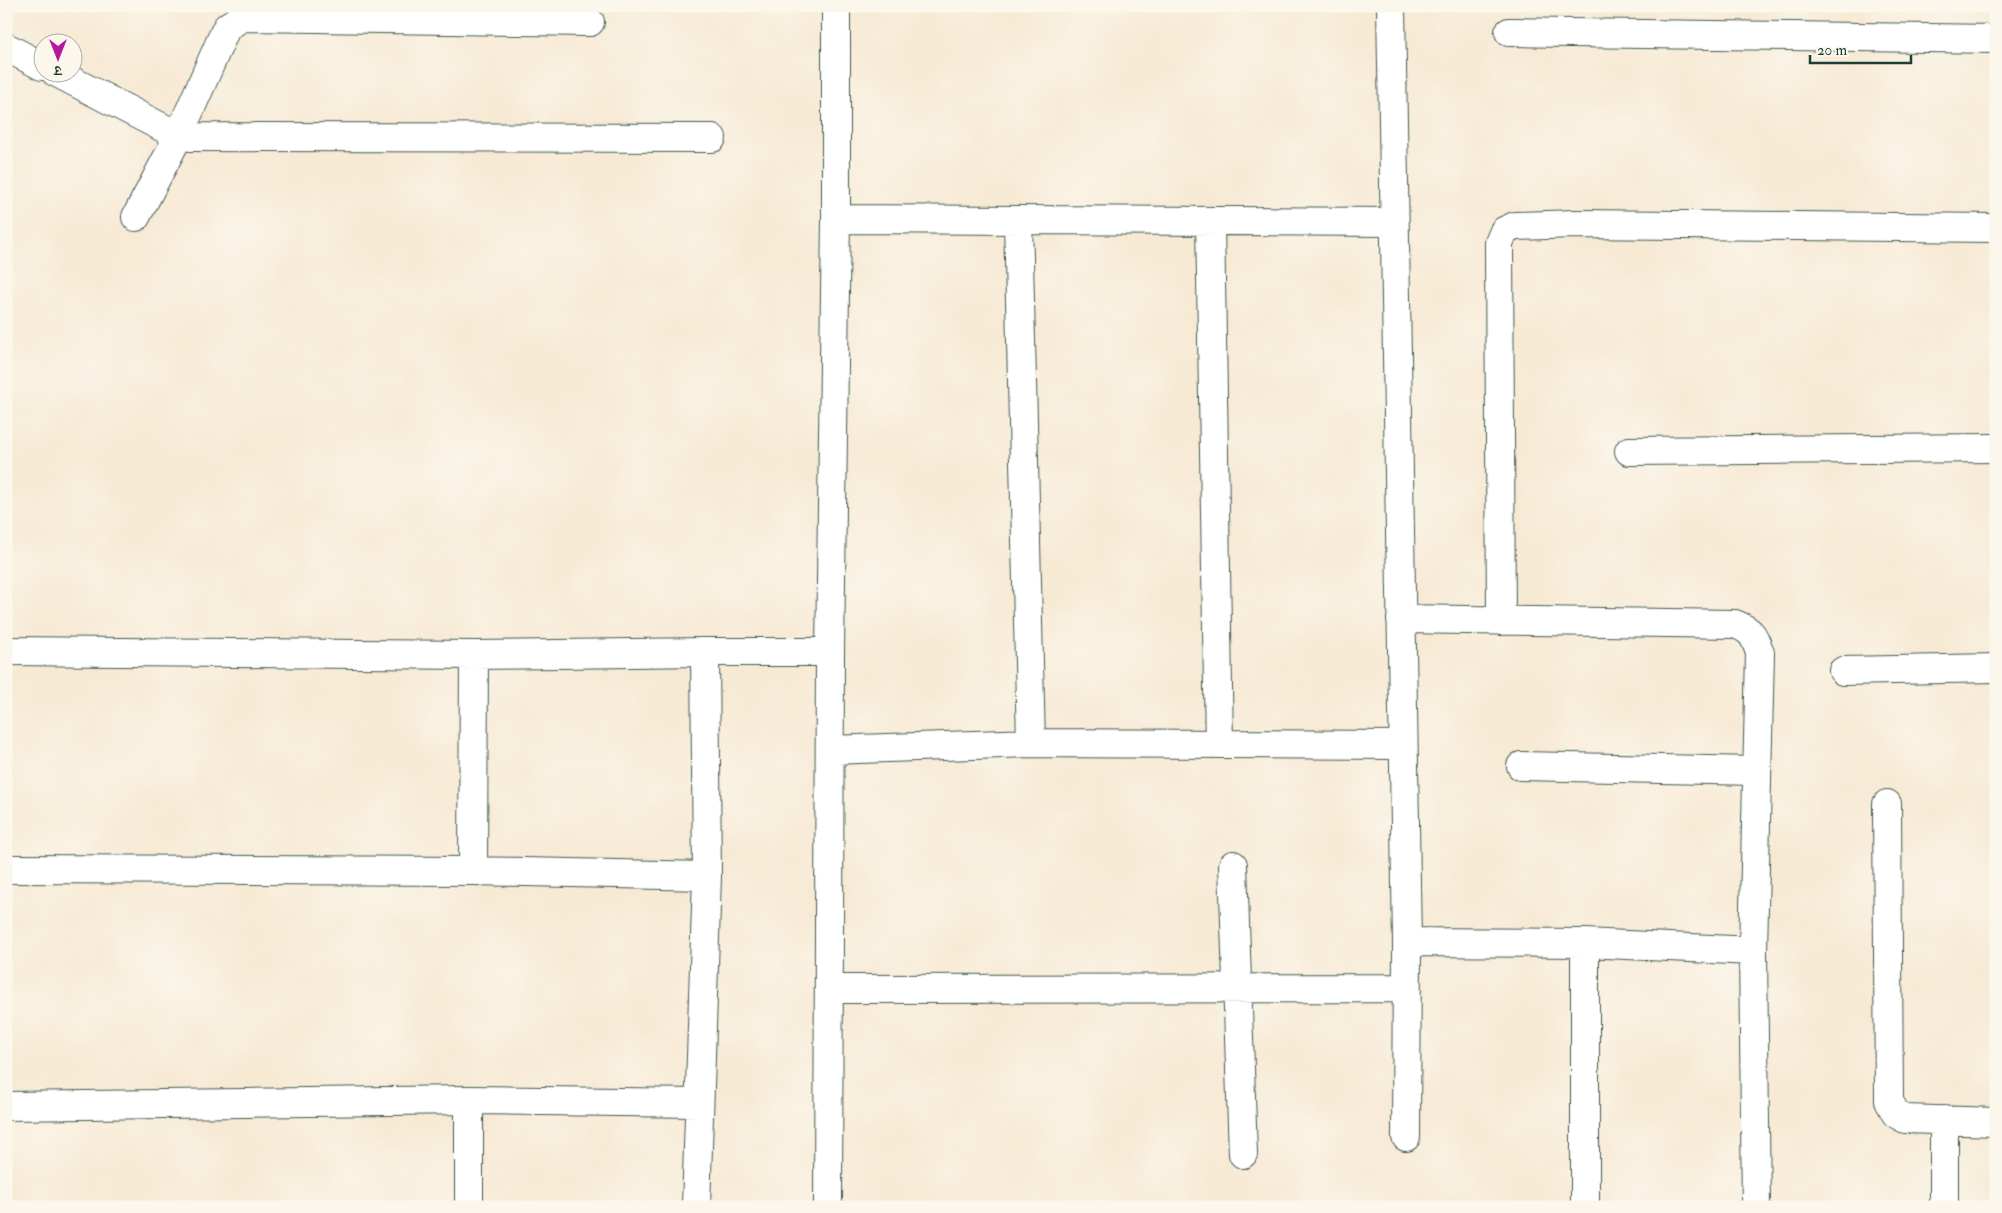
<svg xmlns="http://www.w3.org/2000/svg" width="2002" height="1213" viewBox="0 0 2002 1213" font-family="'IM FELL Double Pica','Noto Serif Devanagari',serif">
	<rect width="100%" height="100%" fill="#fbf7ec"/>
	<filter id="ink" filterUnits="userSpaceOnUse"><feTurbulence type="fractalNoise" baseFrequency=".02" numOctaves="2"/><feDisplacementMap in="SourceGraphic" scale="10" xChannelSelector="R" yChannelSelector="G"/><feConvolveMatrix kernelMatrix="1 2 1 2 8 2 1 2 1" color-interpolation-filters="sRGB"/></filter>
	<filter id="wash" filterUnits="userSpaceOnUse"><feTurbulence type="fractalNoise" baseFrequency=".0096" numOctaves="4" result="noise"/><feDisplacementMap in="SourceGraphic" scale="20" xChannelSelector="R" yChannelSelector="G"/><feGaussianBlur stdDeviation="1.12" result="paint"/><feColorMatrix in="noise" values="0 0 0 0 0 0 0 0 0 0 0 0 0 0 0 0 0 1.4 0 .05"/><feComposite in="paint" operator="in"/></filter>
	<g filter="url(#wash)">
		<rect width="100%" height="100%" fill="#f7ead5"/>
	</g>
	<g filter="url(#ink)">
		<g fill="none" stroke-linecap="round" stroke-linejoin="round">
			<defs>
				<path id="minor" d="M1391 6 1407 942 1406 1137
					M1509 32 1996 39
					M6 47 42 66
					M55 72 173 133 191 137 712 138
					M136 217 179 135 224 33 227 27 242 17 590 22
					M836 219 1395 222
					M1018 220 1031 743
					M1210 221 1219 744
					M1629 451 1996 448
					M1401 619 1735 624C1753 631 1754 636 1760 653L1753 951 1756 1207
					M1501 621 1499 243 1504 231 1515 226 1575 224 1996 228
					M6 651 474 655 705 652 707 876 696 1207
					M705 652H830
					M1843 671 1996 668
					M830 750 1031 743 1403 745
					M1521 766 1756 771
					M1887 804 1889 1101 1896 1114 1905 1119 1996 1122
					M1233 865 1243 1154
					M6 869 473 871 707 876
					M473 871 474 655
					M1407 942 1585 943 1753 951
					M1585 943V1207
					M829 989 1406 988
					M469 1100V1207
					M6 1106 469 1100 699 1103
					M828 1207 830 652 836 219V6
					M1944 1207V1120"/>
			</defs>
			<use href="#minor" stroke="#3f574c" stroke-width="30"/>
			<use href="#minor" stroke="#fff" stroke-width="28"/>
		</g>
	</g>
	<rect width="2002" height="1213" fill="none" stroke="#fbf7ec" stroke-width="25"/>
	<g transform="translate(58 58) rotate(180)"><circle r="24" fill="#fbf7ec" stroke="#a3ada2"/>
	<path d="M0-4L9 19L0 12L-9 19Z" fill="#b5179e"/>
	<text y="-8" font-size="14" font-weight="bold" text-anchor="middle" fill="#1f3d34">उ</text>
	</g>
	<path d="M1810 55v8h101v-8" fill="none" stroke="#1f3d34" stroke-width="2.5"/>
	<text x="1817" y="55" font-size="15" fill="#1f3d34" stroke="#fbf7ec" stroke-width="4" paint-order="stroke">20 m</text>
</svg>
